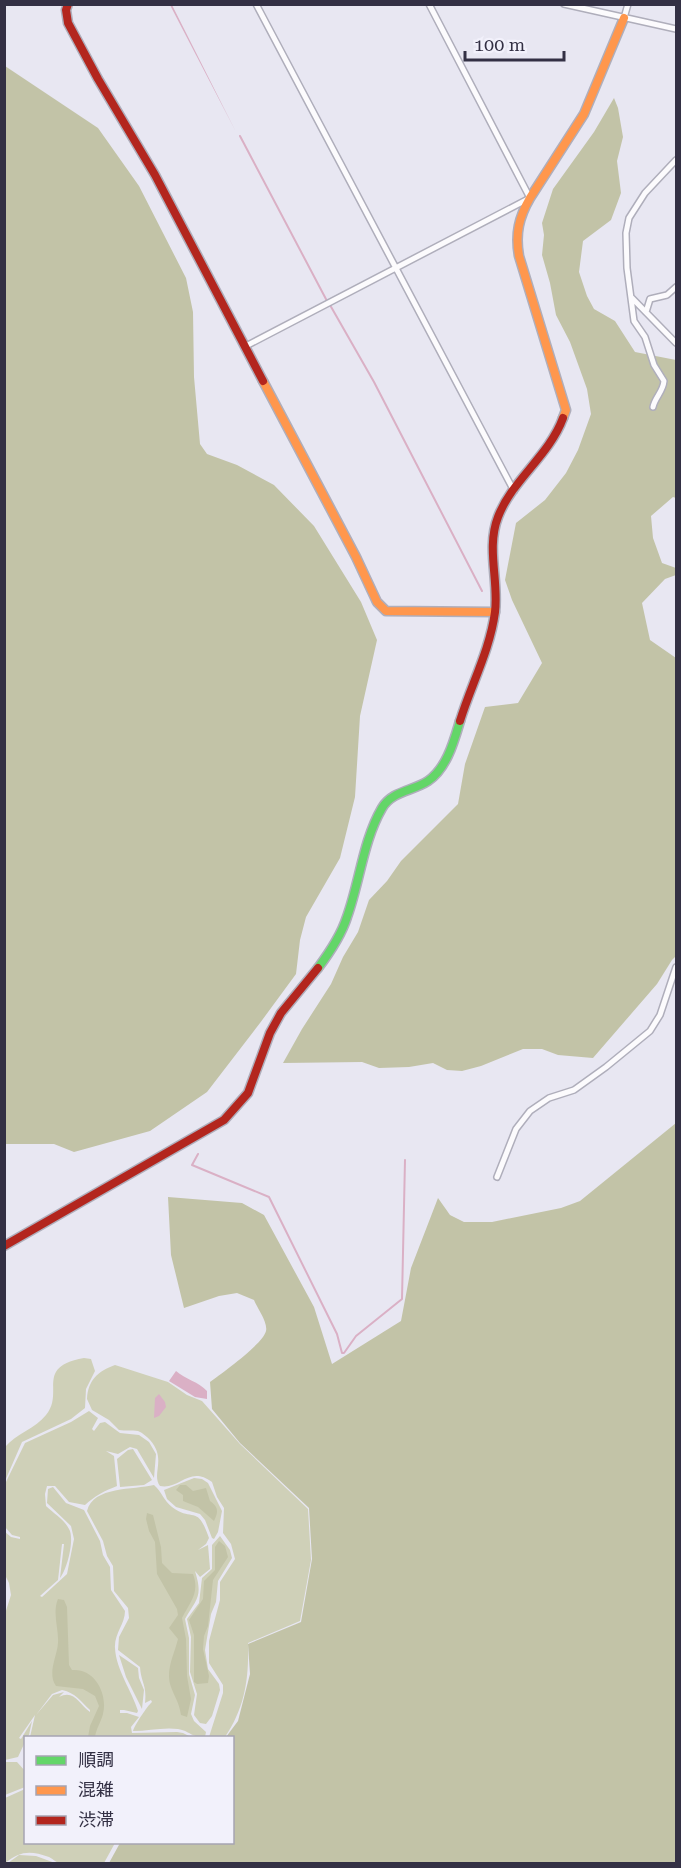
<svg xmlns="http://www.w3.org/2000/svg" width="681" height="1868" viewBox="0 0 681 1868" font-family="'Roboto Serif','Noto Sans JP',serif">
	<rect width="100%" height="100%" fill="#e8e7f2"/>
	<path fill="#cfd0b8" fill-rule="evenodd" d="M84 1358 91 1359 95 1371 86 1389 85 1408 71 1419 22 1442 5 1481V1447C16 1434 36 1428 46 1415 65 1392 34 1367 84 1358Z
		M115 1365 168 1382 187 1395 202 1401 240 1444 308 1509 311 1560 300 1621 248 1643C249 1679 245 1707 225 1737H209L223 1693V1685L209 1663V1641L220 1600V1582L235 1559 231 1544 223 1533 224 1508 217 1497 212 1482C189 1465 180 1490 160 1486 151 1474 167 1459 150 1440 147 1437 143 1433 138 1431 132 1430 125 1431 119 1430L109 1420 92 1410 87 1399C88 1380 98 1371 115 1365Z
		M89 1411 98 1418 92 1429 94 1431 100 1423 105 1422 120 1433 139 1435 149 1442 156 1454 154 1478 137 1449 130 1447 118 1454 106 1451 114 1456 117 1486C104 1491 95 1496 85 1505L69 1502 55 1486H47L45 1494 46 1506C53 1513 64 1519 69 1529 75 1539 67 1570 60 1578L64 1544H62L58 1580 40 1596 42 1597 67 1574 74 1539 71 1526 47 1503 48 1489 53 1487 66 1503 84 1510 100 1541 103 1555 110 1567 111 1590 125 1611C125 1624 114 1634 115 1648 116 1670 132 1691 138 1711L137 1713 124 1710H120V1713H127L139 1717 131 1727 132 1733 177 1732 183 1733 191 1737H30L35 1715 19 1738 21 1739 32 1721 29 1735 26 1738 25 1742 18 1757 5 1760 4 1617 11 1595 9 1583 5 1575 4 1531 11 1537 20 1539V1537L12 1535 5 1527 4 1486 25 1443 71 1422ZM62 1690C76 1693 80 1701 90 1710V1712C79 1704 74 1689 59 1697L64 1692 53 1695 36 1715 52 1694Z
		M133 1449 152 1480 144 1485 120 1487 117 1459 128 1450Z
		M194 1478 202 1479 208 1483 222 1511 218 1532 214 1539 212 1538 205 1520 200 1514 176 1507 167 1499 164 1490Z
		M154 1485C162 1492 164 1501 172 1507 193 1523 197 1503 209 1538L206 1544 198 1550 208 1545 210 1569 200 1577 195 1571C203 1597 197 1598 185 1619L189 1638V1674L195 1695 191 1714 194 1721 206 1732 205 1737C190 1737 190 1731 178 1729 163 1727 148 1731 133 1731 134 1726 148 1705 152 1702L151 1700 145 1703C147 1684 141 1683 140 1667L118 1650 119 1637 129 1618 128 1608 114 1591 113 1566 107 1556 103 1541 87 1511C93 1486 134 1490 154 1485Z
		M220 1536 230 1550 232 1558 218 1581 216 1602 211 1614 205 1650 208 1669 219 1684 220 1690 212 1716 206 1724 200 1723 194 1715 197 1694 190 1672 191 1637 187 1619 199 1603 202 1578 212 1569V1545Z
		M119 1655 138 1668 139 1678 144 1690 142 1709 126 1677Z
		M4 1762H17L26 1772 25 1787 5 1795Z
		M25 1789 26 1842 115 1843 104 1863C90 1864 74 1866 61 1864 57 1863 53 1859 49 1857 30 1850 20 1851 5 1863V1798Z
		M19 1855 36 1856 55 1863H8Z"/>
	<path fill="#c2c3a7" d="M5 66 98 128 139 186 186 278 193 312 194 377 200 444 207 454 237 465 274 485 314 526 361 602 377 640 360 716 355 797 340 858 306 917 300 940 296 974 260 1023 207 1092 150 1131 74 1152 54 1144H5Z
		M614 98 618 108 623 137 617 161 621 193 611 220 583 241 579 272 587 296 594 309 615 321 635 352 676 360V498L673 497 651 516 653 538 662 563 676 568V575L665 579 642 603 650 640 676 658V956L672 960 657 984 593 1058 558 1055 542 1049H523L481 1066 462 1071 447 1070 433 1063 409 1067 379 1068 362 1062 283 1063 302 1029 331 984 343 957 358 932 369 900 387 881 401 861 458 804 465 764 485 707 518 703 542 663 512 600 505 580 516 523 545 500 566 473 578 450 591 414 587 389 570 342 556 315 550 283 542 255 544 235 542 223 553 189 594 132Z
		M676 1123V1863H109L120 1843 232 1842V1738L226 1737 238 1721 250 1674 248 1644 301 1622 312 1559 309 1508 240 1443 212 1409 210 1382C222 1373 263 1344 266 1331 268 1322 257 1308 254 1300L237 1293 219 1296 184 1308 171 1255 168 1197 242 1203 264 1215 314 1307 332 1364 401 1321 411 1268 438 1198 450 1215 464 1222H492L561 1208 580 1201Z
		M180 1485H186L193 1491 206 1488 210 1501C218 1507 219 1511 214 1521L198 1507 183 1501V1495L176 1490Z
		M147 1513 153 1515 161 1547 162 1563 172 1573 193 1574C200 1593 190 1602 182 1618L186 1639 187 1676 191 1699 187 1717 181 1715C179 1702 175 1698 171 1687 165 1671 174 1655 178 1639L169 1628 178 1615 177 1609 157 1574 155 1542 149 1531 146 1519Z
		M219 1541 225 1546 228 1557 213 1580 208 1626 204 1636 203 1649 209 1676 208 1683 197 1684 194 1682V1635L189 1620 203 1599 204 1581 215 1570V1547Z
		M58 1599 64 1600 67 1607 69 1665 72 1670C95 1668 108 1694 103 1714 101 1722 96 1729 95 1737H88L90 1726 99 1706 95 1696 83 1689 56 1686C47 1673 57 1657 58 1643 59 1629 52 1613 58 1599Z"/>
	<path fill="#dab0c5" d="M170 5H172L236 132Z
		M176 1371C185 1379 199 1382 207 1391V1399L195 1397 169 1381Z
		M159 1394 165 1402 166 1407 159 1416 154 1418 155 1398Z"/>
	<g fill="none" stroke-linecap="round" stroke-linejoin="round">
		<path stroke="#dab0c5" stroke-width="2" d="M240 136 327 301
			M330 305 374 382 482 591
			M198 1154 192 1165 269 1197 337 1334 342 1353H344L356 1336 402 1299 405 1160"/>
		<defs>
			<path id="street" d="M256 4 514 491
				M564 4 676 29
				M624 18 628 4
				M632 298 676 343
				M646 312 650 299 667 295 676 287
				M246 346 530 198 429 4
				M653 407C655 397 663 392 664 381L654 365 645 337 634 321 627 268 626 233 629 218 645 193 676 160
				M497 1177 516 1129 530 1111 549 1098 574 1090 606 1067 650 1031 660 1015 676 967"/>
			<path id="fast" d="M318 968C330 952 341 936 347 917 360 881 363 841 382 808 392 791 413 791 428 781 447 768 454 741 460 721"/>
			<path id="slow" d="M263 381 356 557 377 602 386 611 495 612
				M563 418 566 410 519 256C515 234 519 217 530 198L584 114 624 18"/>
			<path id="jam" d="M68 4 66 10 68 23 98 79 155 175 263 381
				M460 721C471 685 490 650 495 612 499 581 486 548 498 517 512 480 549 456 563 418
				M4 1246 224 1120 248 1093 270 1033 281 1013 318 968"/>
		</defs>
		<use href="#street" stroke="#afaebb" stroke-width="8"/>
		<use href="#fast" stroke="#afaebb" stroke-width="11"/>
		<use href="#slow" stroke="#afaebb" stroke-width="11"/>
		<use href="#jam" stroke="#afaebb" stroke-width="11"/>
		<use href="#street" stroke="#fcfbfd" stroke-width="5"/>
		<use href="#fast" stroke="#63d668" stroke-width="8"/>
		<use href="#slow" stroke="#ff974d" stroke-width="8"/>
		<use href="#jam" stroke="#b3261e" stroke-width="8"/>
	</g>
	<rect width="681" height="1868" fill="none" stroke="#333044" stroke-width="12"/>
	<rect x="24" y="1736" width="210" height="108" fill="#f2f1fb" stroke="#a6a4b2" stroke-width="1.5"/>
	<rect x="36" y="1756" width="30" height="9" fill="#63d668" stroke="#a6a4b2" stroke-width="1.5"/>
	<text x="78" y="1766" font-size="18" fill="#333044">順調</text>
	<rect x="36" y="1786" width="30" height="9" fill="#ff974d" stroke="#a6a4b2" stroke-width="1.5"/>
	<text x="78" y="1796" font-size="18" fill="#333044">混雑</text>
	<rect x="36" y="1816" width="30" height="9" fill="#b3261e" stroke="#a6a4b2" stroke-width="1.5"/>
	<text x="78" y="1826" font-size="18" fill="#333044">渋滞</text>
	<path d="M465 51v9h99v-9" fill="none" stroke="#333044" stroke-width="3"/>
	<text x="474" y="51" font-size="18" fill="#333044" stroke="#f2f1fb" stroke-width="4.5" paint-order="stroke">100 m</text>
</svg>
